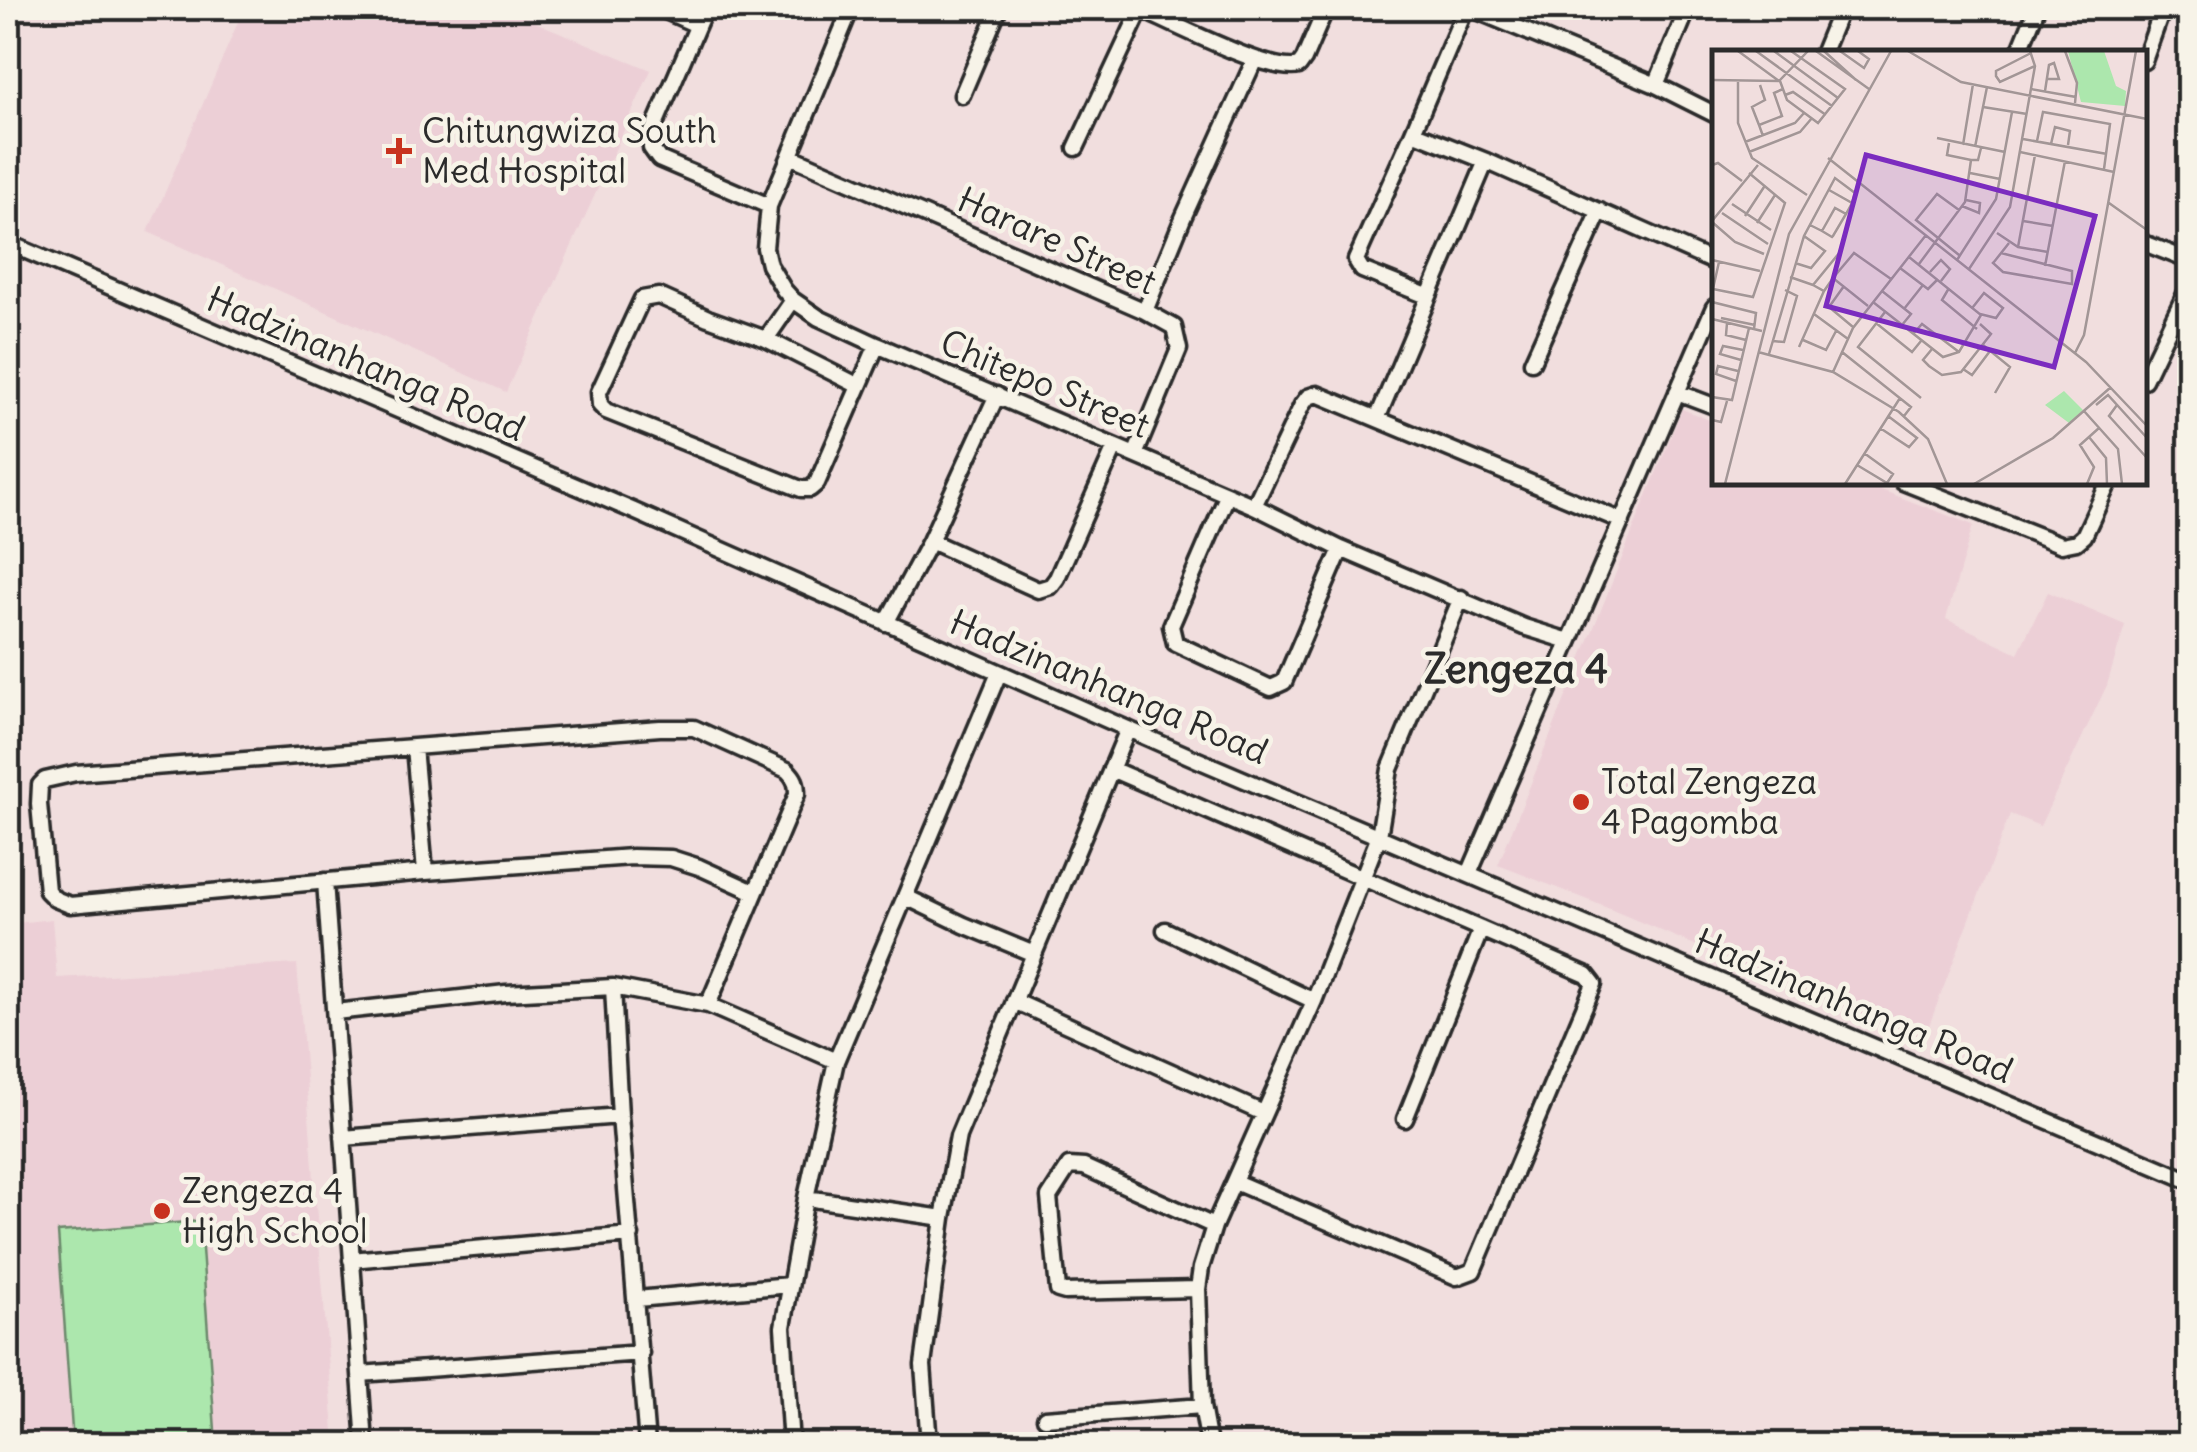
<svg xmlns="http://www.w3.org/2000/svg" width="2197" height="1452" viewBox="0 0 2197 1452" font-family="Delius,sans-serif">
	<rect width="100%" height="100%" fill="#f1dede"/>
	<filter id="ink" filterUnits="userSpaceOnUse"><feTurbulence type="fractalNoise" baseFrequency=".01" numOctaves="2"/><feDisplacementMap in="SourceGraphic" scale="20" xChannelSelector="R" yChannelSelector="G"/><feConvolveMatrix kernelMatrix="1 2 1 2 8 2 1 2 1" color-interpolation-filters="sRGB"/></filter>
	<g filter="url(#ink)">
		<path fill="#eccfd6" d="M244 8H501L651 70 506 392 148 232Z
			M1682 409 1714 422V482L1863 483 1973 525 1946 619 2018 653 2048 592 2125 625 2107 685 2040 826 2010 814 1923 1041 1586 899 1498 865Z
			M52 919 57 978 297 964 335 1444H8V924Z"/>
		<path fill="#ace7ad" stroke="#6c896c" stroke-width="2.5" d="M200 1221 216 1444H73L58 1232Z"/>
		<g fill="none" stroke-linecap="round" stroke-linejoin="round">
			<defs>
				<path id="minor" d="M659 8 697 25
					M705 8 652 132 651 148 659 159 769 206
					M851 8 769 206 765 248 769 265 784 290 793 300 819 318 877 345 1254 506 1341 549 1524 627 1569 641
					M1138 8C1168 21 1272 75 1299 66L1304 59 1326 8
					M1466 8 1413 132 1486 161 1714 262
					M1470 8 1656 85 1714 114
					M1823 52 1841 8
					M2019 52 2037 8
					M2144 61 2163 8
					M1656 85 1688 8
					M962 95 999 8
					M1413 132 1356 260 1362 270 1427 296
					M1076 148 1141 9
					M790 156 1145 311 1174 327 1179 349 1135 455
					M8 243 634 511 1198 760 2190 1181
					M2144 243 2190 261
					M793 300 766 339 708 318 659 296 642 299 599 392 600 405 606 411 801 489H810L817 483 877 345
					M1145 311 1183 218 1255 59
					M766 339 859 386
					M1532 362 1600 211
					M2144 380 2190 284
					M1677 392 1714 406
					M1377 419 1486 161
					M1903 482 2062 545 2077 542 2084 536 2109 482
					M1227 496 1171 626 1175 643 1271 688 1284 682 1341 549
					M1254 506 1302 405 1308 397 1317 394 1622 521
					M930 541 1038 590 1051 586 1057 578 1115 447
					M886 623 930 541 997 395
					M414 747 425 872
					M1111 769 1587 975 1594 984 1473 1271 1457 1277 1235 1182
					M1469 874 1714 307
					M325 881 365 1444
					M906 897 964 925 1034 954
					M1165 930 1314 1001
					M613 987 620 1116 647 1444
					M1014 1001 1263 1113
					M708 1005 797 794C797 783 795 778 787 770L694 728H660L76 773 45 780 40 785 39 804 47 891 55 899 70 905 425 872 632 857 671 858 699 867 754 892
					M335 1012 506 993 613 987 708 1005 836 1061
					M1405 1119 1481 929
					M343 1138 620 1116
					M806 1198 943 1218
					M351 1260 631 1235
					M1198 1289 1065 1292 1058 1290 1049 1197 1069 1166 1084 1167 1214 1226
					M637 1299 790 1285
					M360 1374 641 1353
					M1045 1418 1202 1406
					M791 1444 783 1327 806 1198 836 1061 999 673
					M929 1444 923 1365 943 1218 958 1136 1128 729
					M1209 1444 1202 1406 1198 1289 1201 1268 1214 1226 1314 1001 1379 836 1390 769 1461 598"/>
			</defs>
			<use href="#minor" stroke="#2b2b2b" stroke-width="21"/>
			<use href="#minor" stroke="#f7f3e8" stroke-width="14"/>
		</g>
	</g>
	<g fill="#c8321e" stroke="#f7f3e8" stroke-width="4">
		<path d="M394 136h10v10h10v10h-10v10h-10v-10h-10v-10h10z"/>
		<circle cx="1581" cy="802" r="10"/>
		<circle cx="162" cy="1211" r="10"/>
	</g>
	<g text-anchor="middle" stroke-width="9" stroke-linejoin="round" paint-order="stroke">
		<g font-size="35" fill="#2b2b2b" stroke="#f7f3e8" text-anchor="start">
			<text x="422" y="143">Chitungwiza South<tspan x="422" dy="40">Med Hospital</tspan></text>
			<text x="1601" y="794">Total Zengeza<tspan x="1601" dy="40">4 Pagomba</tspan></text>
			<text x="182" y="1203">Zengeza 4<tspan x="182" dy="40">High School</tspan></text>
		</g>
		<g font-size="35" fill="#2b2b2b" stroke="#f7f3e8">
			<text transform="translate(1057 241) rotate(24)" y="12">Harare Street</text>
			<text transform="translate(366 364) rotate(23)" y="12">Hadzinanhanga Road</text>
			<text transform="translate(1045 384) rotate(23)" y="12">Chitepo Street</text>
			<text transform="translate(1109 687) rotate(23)" y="12">Hadzinanhanga Road</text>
			<text transform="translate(1854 1006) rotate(23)" y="12">Hadzinanhanga Road</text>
		</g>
		<g font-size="40" font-weight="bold" fill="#2b2b2b" stroke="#f7f3e8">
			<text x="1516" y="683">Zengeza 4</text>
		</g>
	</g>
	<g transform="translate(1712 50)">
		<rect width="435" height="435" fill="#f1dede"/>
		<path d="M356 1H392L404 36 414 41 413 56 369 52ZM352 341 371 360 357 373 333 355Z" fill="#ace7ad"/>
		<path fill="none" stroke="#a29696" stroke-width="2.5" d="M26 1 67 31M44 1 120 56M62 1 126 48M104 1 157 39M112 1 144 30M128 1 152 18 157 9 146 1M196 1 249 32 435 69M353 1 365 33 363 53M319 3 284 21V26L288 32 323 16M0 30 67 31 96 1M68 31 75 50 106 73 133 39 79 1M26 32V73L40 108 95 145M319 39 364 47M333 41 337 15 342 13 347 29H335M73 45 81 42 114 65M271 57 315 64M47 75 40 57 53 50 48 35M51 86 47 75 70 66 62 43 71 39M225 88 293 102M311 89 395 104M325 91 331 62 398 74 392 119M33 92 83 73 92 63M237 93 235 105 259 110H266L269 98M339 94 343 77 358 81 356 95M251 95 261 34M263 97 275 37M37 102 88 82 100 68M308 102 402 122M116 108 374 312 435 376M0 115 6 113 30 131M258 123 288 129M117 140 140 153 134 164M397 153 435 180M20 154 59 180M250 156 267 163 268 153 254 150M247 160 225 144 204 170 247 205M10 163 56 194M33 166 52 137M0 171 46 115M311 171 341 176M0 172 23 192 52 204M45 173 63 145M98 175 110 181 120 187 121 186 134 164 123 158 110 181M285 183 306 197 336 202M306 197 323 105M289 203 360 221V234L291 222 281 213 282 212 297 193M0 210 48 221M245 210 284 149 300 62M83 213 99 218 113 201 92 186M207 214 253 152 259 110M333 216 353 111M188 218 216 239 226 229M257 219 298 157 323 16 318 1M218 222 229 210 238 219 229 231M78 227 101 235 128 202M121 228 142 203 179 229M101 235 112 241 121 228 156 256M132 236 117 257 141 277M237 238 230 250 265 279M1 239 41 247 73 153 37 123M170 241 199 264 190 275M0 243 7 212M0 252 44 263 42 279M161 252 231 307 247 302 269 265 197 207M261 257 272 243 291 258 284 268 268 264M192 259 211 235M173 262 146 297 209 348M102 264 136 289M9 268 43 275M0 269 50 281M15 273 14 285 34 290M164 273 200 302 209 291M201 284 210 274 247 302M91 290 114 300 124 281M61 291 72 292 85 246 73 240M271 295 298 317 283 343M87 297 112 241M220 299 211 310 217 316 230 325 249 322 279 284 268 274M46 302 121 322 187 362 216 389 235 434M130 302 199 357 192 366M363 303 372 285 424 1M57 304 92 186 123 128 143 143 140 153M29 310 8 304 11 296 31 300M251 319 260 325 278 301M121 322 141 278 214 185M24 331 4 324 6 316 26 321M0 347 20 350 37 278M384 355 396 345 435 388M405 355 397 366 435 408M372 361 406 399 410 434M0 370 9 372 15 351M168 378 197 397 205 388 176 366M377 387 394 408 395 434M145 415 175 433 181 424 152 403M13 434 77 184 179 1M133 434 188 348M262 434 341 388 399 337M375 434 382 417 368 395 387 378"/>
		<path fill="#7b2cbf" fill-opacity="0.15" stroke="#7b2cbf" stroke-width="5" d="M154 105 383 166 342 317 114 256Z"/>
		<rect width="435" height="435" fill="none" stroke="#2b2b2b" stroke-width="5"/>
	</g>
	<rect width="2197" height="1452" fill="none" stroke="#f7f3e8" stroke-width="40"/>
	<rect x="20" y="20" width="2157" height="1412" fill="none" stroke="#2b2b2b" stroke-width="4" filter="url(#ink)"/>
</svg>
